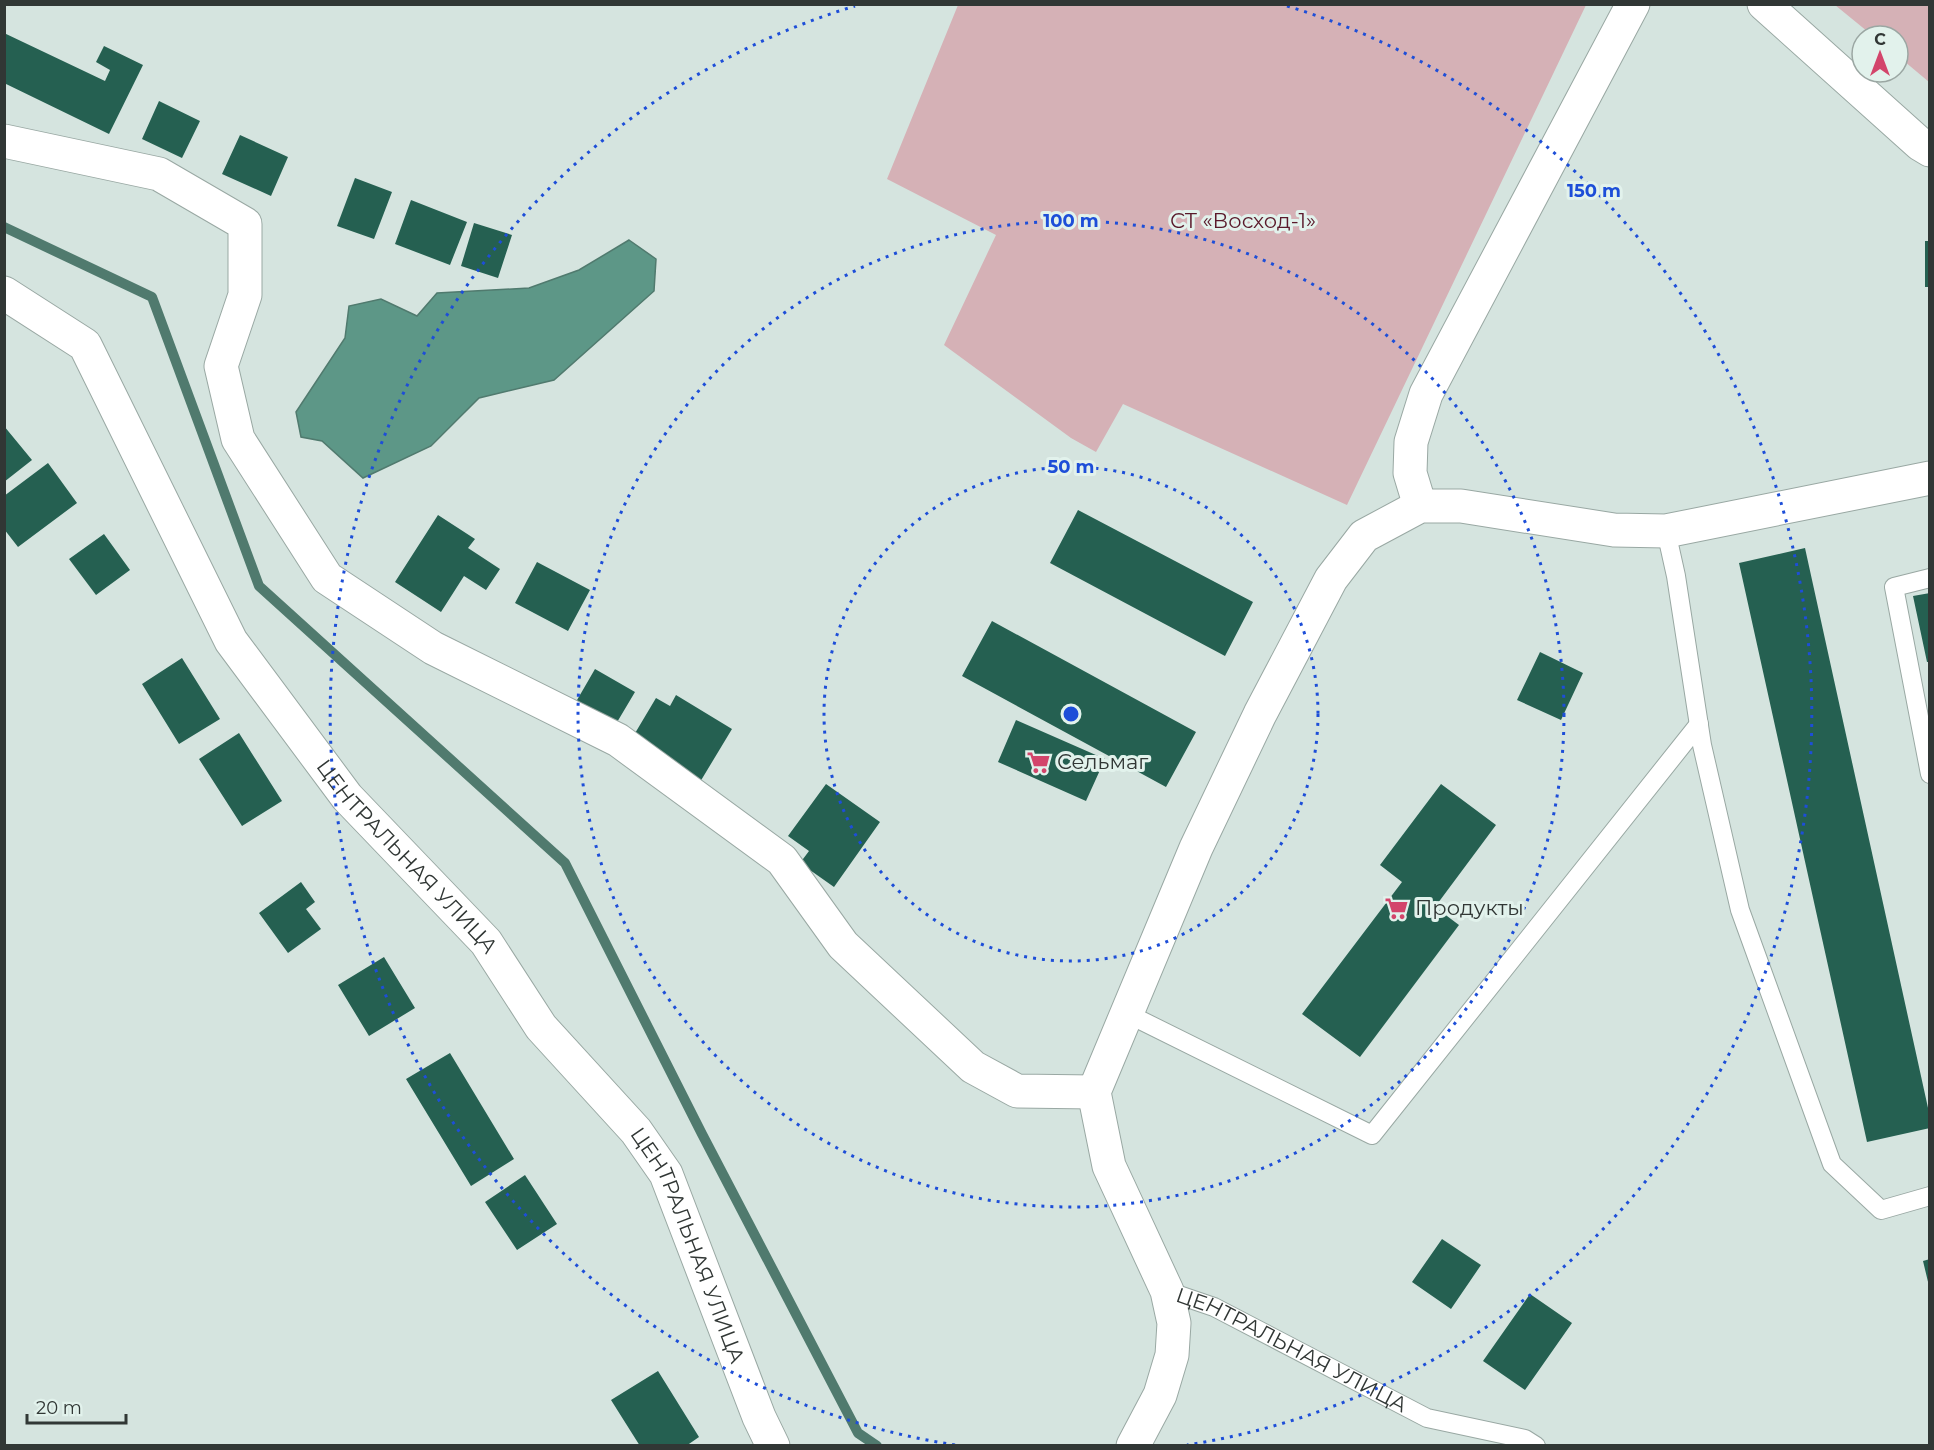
<svg xmlns="http://www.w3.org/2000/svg" width="1934" height="1450" viewBox="0 0 1934 1450" font-family="Montserrat,sans-serif">
	<rect width="100%" height="100%" fill="#d5e4df"/>
	<path fill="#d5b1b6" d="M958 5H1586L1347 505 1123 404 1096 452 1071 438 944 345 996 235 887 179Z
		M1835 5H1929V82L1898 56V36H1873Z"/>
	<path fill="#5d9787" stroke="#507a6e" stroke-width="1.5" d="M629 240 656 259 654 291 554 380 479 398 431 446 363 478 322 441 301 437 296 412 345 338 349 306 381 299 417 316 437 293 529 288 579 270Z"/>
	<g fill="none" stroke-linecap="round" stroke-linejoin="round">
		<path stroke="#507a6e" stroke-width="10" d="M4 227 152 297 259 586 565 863 702 1134 858 1433 877 1446"/>
	</g>
	<path fill="#256051" d="M4 33 105 81 110 70 96 62 104 46 143 65 109 134 4 83Z
		M159 101 200 121 182 158 142 139Z
		M240 135 288 157 271 196 222 174Z
		M355 178 392 192 374 239 337 226Z
		M411 200 467 222 450 265 395 244Z
		M474 223 512 235 498 278 461 266Z
		M1925 241H1930V287H1925Z
		M4 426 32 460 4 482Z
		M48 463 77 503 18 547 4 529V496Z
		M1078 510 1253 602 1225 656 1050 563Z
		M438 515 475 539 468 548 500 569 486 590 464 576 441 612 395 582Z
		M104 534 130 570 96 595 69 559Z
		M1805 548 1930 1117V1128L1867 1142 1739 563Z
		M537 562 590 590 568 631 515 603Z
		M1930 593V662H1927L1913 596Z
		M992 621 1196 732 1166 787 962 676Z
		M1540 652 1583 673 1561 720 1517 700Z
		M182 658 220 719 179 744 142 684Z
		M595 669 635 692 613 729 573 707Z
		M676 695 732 729 697 787 628 745 656 698 670 706Z
		M1016 720 1105 759 1086 801 998 762Z
		M239 733 282 801 242 826 199 759Z
		M826 784 880 822 834 887 800 863 809 851 788 836Z
		M1441 784 1496 825 1435 907 1459 925 1360 1057 1302 1014 1402 882 1380 865Z
		M301 882 315 902 306 909 321 929 288 953 259 913Z
		M384 957 415 1008 369 1036 338 985Z
		M450 1053 514 1159 471 1186 406 1079Z
		M525 1175 557 1224 517 1250 485 1202Z
		M1442 1239 1481 1265 1451 1309 1412 1282Z
		M1930 1259V1286H1929L1923 1261Z
		M1530 1294 1572 1323 1525 1390 1483 1361Z
		M658 1371 699 1437 686 1446H640L611 1400Z"/>
	<g fill="none" stroke-linecap="round" stroke-linejoin="round">
		<defs>
			<g id="service">
				<path d="M1666 531 1676 576 1702 745 1740 910 1832 1164 1881 1210 1930 1196"/>
				<path d="M1930 578 1894 587 1930 774"/>
				<path d="M1128 1014 1372 1135 1699 724"/>
				<path id="s1" d="M1167 1291 1214 1307 1427 1418 1525 1439 1536 1446"/>
			</g>
			<g id="minor">
				<path d="M1764 4 1920 144 1930 150"/>
				<path d="M4 141 159 174 245 224V295L221 366 238 439 327 578 433 648 618 740 782 860 843 945 973 1067 1017 1091 1094 1092"/>
				<path id="s2" d="M4 293 85 345 231 641 347 797 486 942 541 1027 636 1131 666 1174 759 1417 773 1446"/>
				<path d="M1420 506 1410 473 1411 442 1426 394 1633 4"/>
				<path d="M1133 1446 1160 1395 1172 1355 1174 1323 1167 1291 1109 1166 1094 1092 1196 848 1260 714 1331 579 1364 536 1420 506H1461L1614 530 1666 531 1930 478"/>
			</g>
		</defs>
		<use href="#service" stroke="#99a8a3" stroke-width="20"/>
		<use href="#minor" stroke="#99a8a3" stroke-width="35"/>
		<use href="#service" stroke="#fff" stroke-width="18"/>
		<use href="#minor" stroke="#fff" stroke-width="33"/>
	</g>
	<g fill="none" stroke="#1d4ed8" stroke-width="3" stroke-dasharray="3 6">
		<circle cx="1071" cy="714" r="247"/>
		<circle cx="1071" cy="714" r="493"/>
		<path d="M955 1445A740 740 0 0 1 855 6M1287 6A740 740 0 0 1 1187 1445"/>
	</g>
	<defs>
		<symbol id="supermarket-bare" viewBox="-9 -9 18 18"><path d="M-6-5.5h2.5l.6 2H6L4.5 2H-2.5L-4.4-4H-6ZM-1.5 3.2a1.3 1.3 0 1 0 .1 0ZM3 3.2a1.3 1.3 0 1 0 .1 0Z" fill="#d3456b" stroke="#e2f2ec" stroke-width="2.5" paint-order="stroke"/></symbol>
	</defs>
	<g fill-rule="evenodd">
		<use href="#supermarket-bare" x="1022" y="746" width="33" height="33"/>
		<use href="#supermarket-bare" x="1380" y="892" width="33" height="33"/>
	</g>
	<g text-anchor="middle" stroke-width="6" stroke-linejoin="round" paint-order="stroke">
		<g font-size="21" fill="#5a192a" stroke="#e2f2ec">
			<text x="1243" y="228">СТ «Восход-1»</text>
		</g>
		<g font-size="21" fill="#313735" stroke="#e2f2ec" text-anchor="start">
			<text x="1057" y="769">Сельмаг</text>
			<text x="1415" y="915">Продукты</text>
		</g>
		<g font-size="21" fill="#313735" stroke="#e2f2ec">
			<text dy="7" stroke="none"><textPath href="#s2" startOffset="705">ЦЕНТРАЛЬНАЯ УЛИЦА</textPath></text>
			<text dy="7" stroke="none"><textPath href="#s2" startOffset="1190">ЦЕНТРАЛЬНАЯ УЛИЦА</textPath></text>
			<text dy="7" stroke="none"><textPath href="#s1" startOffset="138">ЦЕНТРАЛЬНАЯ УЛИЦА</textPath></text>
		</g>
	</g>
	<circle cx="1071" cy="714" r="9" fill="#1d4ed8" stroke="#e2f2ec" stroke-width="3"/>
	<g font-size="18" text-anchor="middle" font-weight="bold" fill="#1d4ed8" stroke="#e2f2ec" stroke-width="6" stroke-linejoin="round" paint-order="stroke">
		<text x="1594" y="197">150 m</text>
		<text x="1071" y="227">100 m</text>
		<text x="1071" y="473">50 m</text>
	</g>
	<rect width="1934" height="1450" fill="none" stroke="#313735" stroke-width="12"/>
	<g transform="translate(1880 54)"><circle r="28" fill="#e2f2ec" stroke="#9ba7a3" stroke-width="1.5"/>
	<path d="M0-4.5L10 22L0 15L-10 22Z" fill="#d3456b"/>
	<text y="-9" font-size="16" font-weight="bold" text-anchor="middle" fill="#313735">С</text>
	</g>
	<path d="M27 1414v9h99v-9" fill="none" stroke="#313735" stroke-width="3"/>
	<text x="36" y="1414" font-size="18" fill="#313735" stroke="#e2f2ec" stroke-width="4.5" paint-order="stroke">20 m</text>
</svg>
